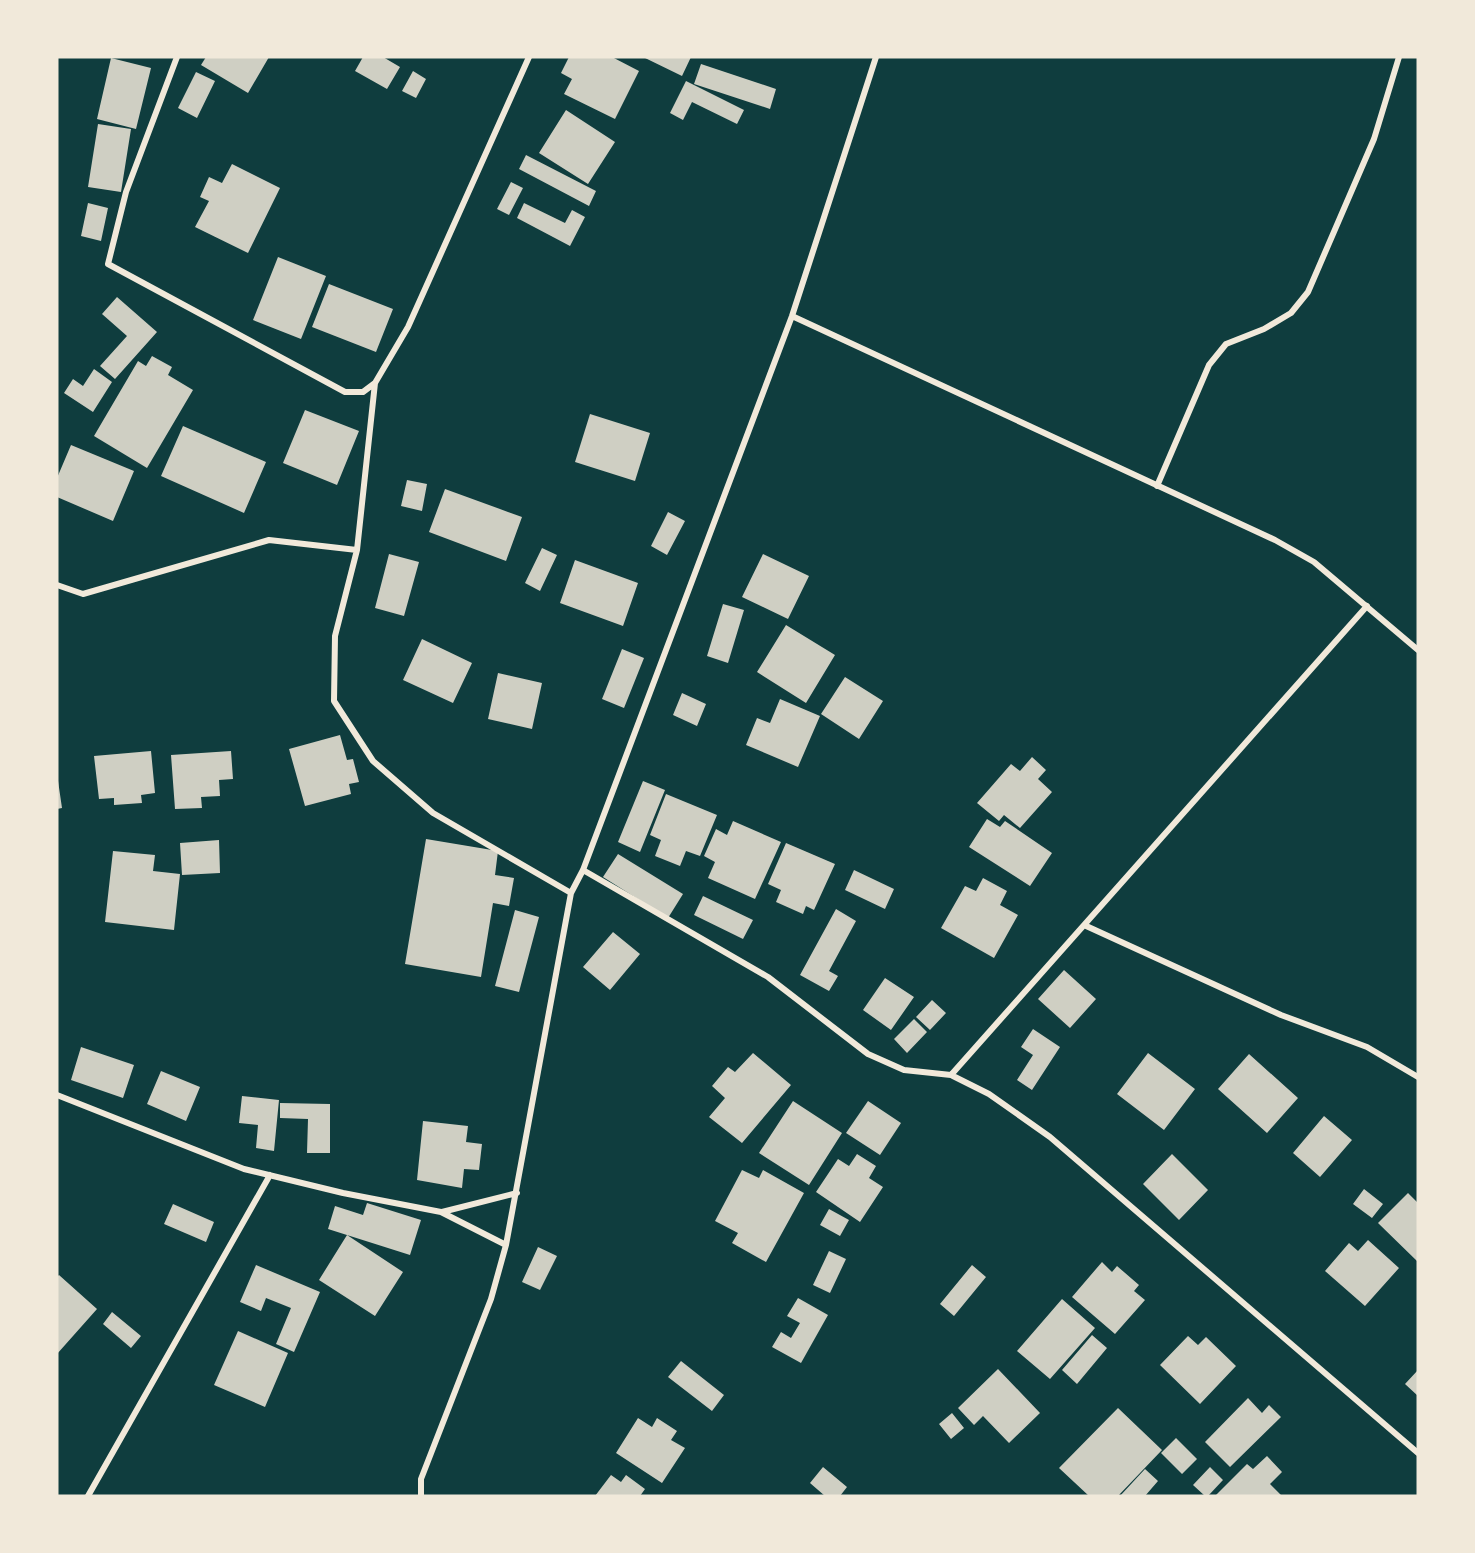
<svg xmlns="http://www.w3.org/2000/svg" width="1475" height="1553" viewBox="0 0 1475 1553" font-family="'Archivo Narrow',sans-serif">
	<rect width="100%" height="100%" fill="#0f3d3e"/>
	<path fill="#cfcfc3" d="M206 57H269L248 93 201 65Z
		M363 57H383L400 67 387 89 355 71Z
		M569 57H612L639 71 615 119 564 94 572 79 561 73Z
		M643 57H691L682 76Z
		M111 58 151 68 136 129 97 119Z
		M701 64 776 89 770 109 694 84Z
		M413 71 426 79 416 98 402 91Z
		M196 72 215 81 197 118 178 108Z
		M686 81 744 110 737 124 692 102 683 120 670 113Z
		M566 110 615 142 588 184 539 153Z
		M98 124 131 129 121 192 88 187Z
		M526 155 596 191 589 206 519 169Z
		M232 164 280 188 248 253 195 227 209 201 200 197 209 177 222 183Z
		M511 182 523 188 509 215 497 209Z
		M88 203 108 208 101 241 81 236Z
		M524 203 565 223 572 210 585 217 570 246 517 218Z
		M278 257 326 276 301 339 253 320Z
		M329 284 393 309 376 352 312 327Z
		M117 297 157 332 115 379 100 366 127 336 102 314Z
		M152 356 172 367 168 375 193 390 147 468 94 436 138 361 146 366Z
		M94 369 112 382 93 412 64 393 73 379 83 386Z
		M305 410 359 431 337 485 283 463Z
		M590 414 650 433 635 481 575 462Z
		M183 426 266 462 244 513 161 476Z
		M71 445 134 471 113 521 57 497V478Z
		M407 480 427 484 422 511 401 506Z
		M445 489 522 517 506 561 429 532Z
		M668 512 685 521 667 555 651 546Z
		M542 548 557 555 540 591 525 583Z
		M389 554 419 562 404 616 375 608Z
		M763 554 809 576 788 619 742 597Z
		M575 560 638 583 623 626 560 603Z
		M723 604 744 610 728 663 707 656Z
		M786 625 835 655 806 703 757 672Z
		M422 639 472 663 453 703 403 680Z
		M622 649 644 658 624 708 602 699Z
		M498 673 542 683 532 729 488 719Z
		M845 677 883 701 859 739 821 714Z
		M682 693 706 704 697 726 673 715Z
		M780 699 820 716 798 767 746 745 757 718 770 723Z
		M340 735 347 760 353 759 359 782 349 784 351 794 305 806 289 749Z
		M151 751 155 793 141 795 142 803 114 805V798L99 799 94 756Z
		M231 751 233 779 219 780 220 796 201 797 202 808 175 809 171 755Z
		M1032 757 1046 770 1038 779 1052 792 1020 828 1004 815 999 821 977 803 1011 764 1020 771Z
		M57 774 62 808 57 809Z
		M643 781 665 790 640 852 618 842Z
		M666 794 717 815 700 856 686 851 680 866 655 856 661 840 650 835Z
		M987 819 1000 827 1005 821 1052 853 1030 886 969 847Z
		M733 821 781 842 755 899 708 878 715 862 704 856 716 829 727 835Z
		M426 839 498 851 495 875 514 878 509 906 493 903 481 977 405 964Z
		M219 840 220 873 182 875 180 843Z
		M786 843 835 864 814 910 806 906 803 914 776 902 781 890 768 884Z
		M113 851 155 855 153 871 180 874 174 930 105 922Z
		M618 854 683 894 668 918 603 877Z
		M854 870 894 889 885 909 845 890Z
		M983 878 1007 891 1000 905 1018 915 994 958 941 928 965 886 976 891Z
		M703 896 753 920 743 939 694 915Z
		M836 909 856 921 829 971 838 976 829 991 800 975Z
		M515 910 539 917 519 992 495 986Z
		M613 932 640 954 610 990 583 967Z
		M1064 970 1096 999 1070 1028 1038 999Z
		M885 978 914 997 891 1030 863 1010Z
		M932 1000 946 1013 930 1030 916 1017Z
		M914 1019 927 1032 907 1053 894 1039Z
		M1033 1029 1060 1047 1032 1090 1017 1080 1033 1055 1021 1047Z
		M81 1047 134 1065 123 1098 71 1080Z
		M753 1053 791 1085 742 1143 709 1117 725 1098 712 1086 728 1067 735 1072Z
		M1148 1053 1195 1089 1164 1130 1117 1094Z
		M1249 1054 1298 1098 1267 1133 1218 1089Z
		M161 1071 200 1087 186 1121 147 1104Z
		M242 1096 279 1100 274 1151 256 1148 258 1125 239 1123Z
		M793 1101 842 1133 809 1185 759 1153Z
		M868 1101 901 1123 880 1155 846 1133Z
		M280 1103 330 1104V1153H307L308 1119 280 1118Z
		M1324 1116 1352 1140 1320 1177 1293 1153Z
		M423 1121 468 1126 466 1142 482 1144 479 1170 464 1169 462 1188 417 1180Z
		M857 1154 876 1166 869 1178 883 1187 860 1222 816 1192 838 1159 849 1166Z
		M1172 1154 1208 1190 1179 1220 1143 1184Z
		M742 1170 759 1178 763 1170 804 1193 766 1262 732 1243 738 1233 715 1221Z
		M1364 1189 1383 1204 1372 1218 1353 1204Z
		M1408 1193 1418 1203V1262L1378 1223Z
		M367 1203 421 1220 410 1255 328 1229 335 1206 363 1215Z
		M173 1204 214 1222 206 1242 164 1224Z
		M829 1209 849 1220 840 1236 820 1225Z
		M347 1235 403 1272 375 1316 319 1280Z
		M1368 1240 1399 1268 1365 1306 1325 1271 1349 1243 1358 1251Z
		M538 1247 557 1256 540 1290 522 1282Z
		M829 1251 846 1259 830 1293 813 1285Z
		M1102 1262 1112 1272 1117 1266 1139 1285 1134 1291 1145 1300 1115 1334 1072 1297Z
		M256 1265 320 1292 294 1352 276 1344 291 1308 266 1298 261 1311 240 1302Z
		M972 1265 986 1277 954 1316 940 1304Z
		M59 1275 97 1309 57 1354V1277Z
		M798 1298 828 1315 801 1363 772 1347 781 1332 791 1338 800 1323 787 1316Z
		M1062 1299 1095 1328 1050 1379 1017 1351Z
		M112 1312 141 1336 131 1348 103 1324Z
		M238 1331 288 1353 265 1407 214 1385Z
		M1092 1335 1107 1348 1077 1384 1062 1370Z
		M1188 1336 1198 1345 1206 1337 1236 1366 1200 1404 1160 1365Z
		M681 1361 724 1395 712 1411 668 1377Z
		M998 1369 1040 1413 1009 1443 983 1416 974 1425 958 1408Z
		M1418 1370V1396L1405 1384Z
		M1248 1398 1262 1413 1269 1405 1281 1417 1230 1467 1205 1442Z
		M1118 1408 1162 1450 1118 1496H1089L1059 1468Z
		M952 1413 964 1428 951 1439 939 1424Z
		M638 1418 652 1427 657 1418 677 1431 671 1440 685 1448 662 1483 616 1453Z
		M1176 1438 1197 1459 1182 1474 1161 1453Z
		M1267 1456 1282 1472 1270 1484 1282 1496H1215L1247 1464 1253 1469Z
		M823 1467 847 1487 840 1496H825L810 1483Z
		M1210 1467 1223 1480 1208 1496H1205L1193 1485Z
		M1145 1469 1158 1481 1145 1496H1120Z
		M611 1475 621 1482 626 1475 645 1489 640 1496H595Z"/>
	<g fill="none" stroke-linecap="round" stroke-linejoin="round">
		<path stroke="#f1e9da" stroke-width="6" d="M177 57 126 192 108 264 345 392H363L375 383 408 327 529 57
			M792 316 1275 540 1314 562 1418 650
			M375 383 357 550 335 636 334 701 373 761 433 813 571 893
			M1157 486 1209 365 1226 344 1264 329 1291 313 1308 292 1374 139 1399 57
			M57 585 83 594 269 540 357 550
			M583 870 768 977 868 1054 904 1070 951 1075 989 1094 1050 1137 1418 1453
			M1084 925 1281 1015 1367 1047 1418 1077
			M951 1075 1367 606
			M57 1095 244 1169 343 1193 441 1212 506 1245
			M442 1212 517 1193
			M88 1496 270 1175
			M421 1496V1479L491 1299 506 1245 571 893 583 870 792 316 876 57"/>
	</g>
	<rect width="1475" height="1553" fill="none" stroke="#f1e9da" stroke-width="117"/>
</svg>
